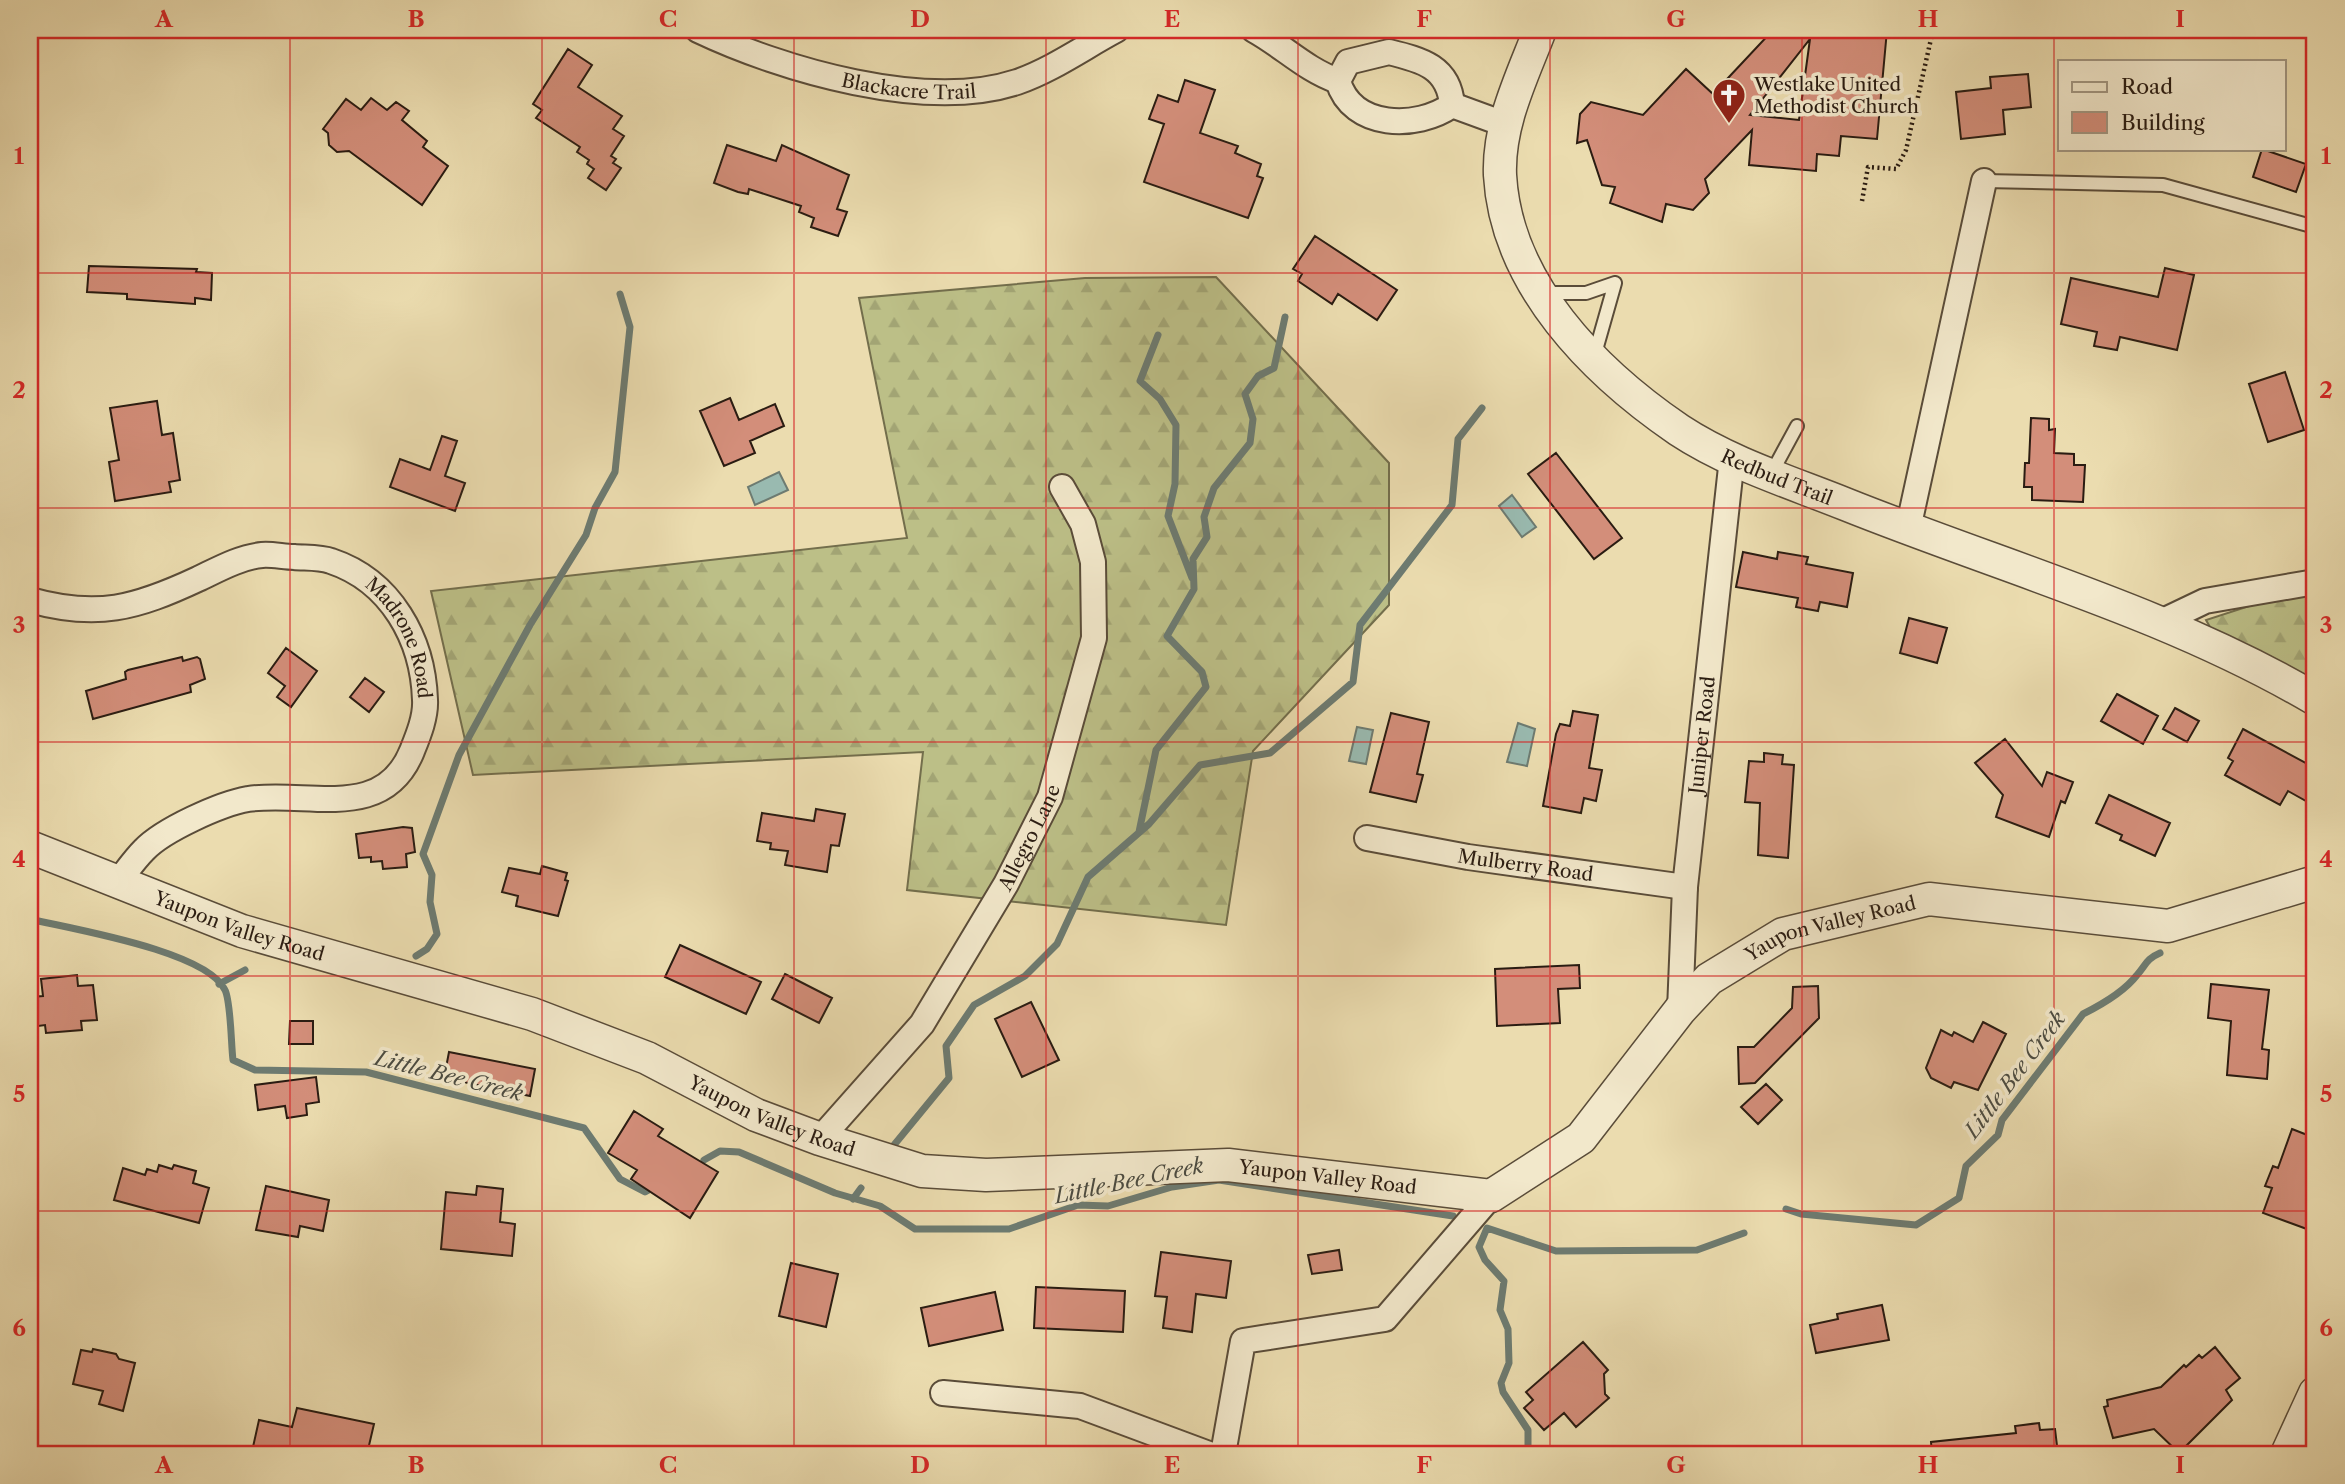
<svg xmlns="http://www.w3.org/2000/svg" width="2345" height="1484" viewBox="0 0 2345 1484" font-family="'Libre Caslon Text',serif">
	<defs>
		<pattern id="forest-firs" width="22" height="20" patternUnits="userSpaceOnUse" patternTransform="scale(1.75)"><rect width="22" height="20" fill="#bcbf87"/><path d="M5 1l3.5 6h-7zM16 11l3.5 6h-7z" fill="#a2a474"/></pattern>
	</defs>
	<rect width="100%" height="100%" fill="#ebdcaf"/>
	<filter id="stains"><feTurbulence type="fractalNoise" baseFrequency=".00286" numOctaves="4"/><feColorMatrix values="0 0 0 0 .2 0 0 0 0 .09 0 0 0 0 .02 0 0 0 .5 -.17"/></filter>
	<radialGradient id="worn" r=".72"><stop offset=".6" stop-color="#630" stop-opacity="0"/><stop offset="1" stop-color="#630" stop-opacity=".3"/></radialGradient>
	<path fill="url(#forest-firs)" stroke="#736e4c" stroke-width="2" d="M1216 277 1389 463V605L1253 751 1226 925 907 890 923 752 473 775 431 591 907 538 859 298 1085 278Z
		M2315 592V691L2214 634 2206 620 2277 597Z"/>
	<path fill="#99bab0" stroke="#6d7b71" stroke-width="2" d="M779 472 788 490 755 505 748 487Z
		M1512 495 1536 527 1522 537 1499 506Z
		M1518 723 1535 729 1527 766 1507 762Z
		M1357 727 1373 730 1366 764 1349 761Z"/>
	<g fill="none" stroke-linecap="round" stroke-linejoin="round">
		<path stroke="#6d7b71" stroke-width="7" d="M1158 335 1140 381 1160 399 1176 425 1175 484 1168 516 1192 578
			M1139 832 1156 750 1206 687 1202 672 1167 636 1194 589 1193 559 1207 537 1204 517 1214 488 1250 443 1253 419 1245 394 1258 376 1274 368 1285 317
			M30 919C72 929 207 951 225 990 231 1002 231 1045 233 1060L255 1070 366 1072 584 1128 620 1179 645 1192 654 1187
			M416 956 427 949 437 934 430 902 432 875 423 854 459 755 530 625 586 535 595 508 615 472 630 327 620 294
			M219 984 245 970
			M894 1145 949 1078 946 1046 974 1005 1025 976 1057 944 1088 877 1149 824 1200 765 1270 753 1353 682 1360 625 1452 505 1458 439 1482 408
			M704 1160 720 1151 739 1152 835 1193 880 1206 915 1229H1009L1078 1205 1108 1206 1172 1187 1219 1180 1453 1216
			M853 1199 861 1188
			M1786 1209 1801 1214 1916 1225 1959 1198 1966 1166 1998 1135 2002 1120 2083 1014C2101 1005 2124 992 2137 975 2146 965 2146 959 2160 953
			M1528 1454V1430L1503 1392 1501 1383 1509 1363 1508 1329 1500 1310 1504 1281 1485 1260 1479 1247 1487 1228 1556 1251 1697 1250 1744 1233"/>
	</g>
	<path fill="#d38e7a" stroke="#2a1c12" stroke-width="2" fill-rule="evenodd" d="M1773 30H1887L1877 139 1841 136 1839 156 1817 154 1816 171 1749 165 1752 130 1705 179 1709 193 1693 210 1666 204 1662 222 1610 203 1615 187 1602 185 1587 140 1577 143 1580 114 1591 102 1643 115 1686 69 1713 94ZM1810 39 1799 120 1750 115Z
		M568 49 592 65 578 87 622 116 613 129 624 136 611 156 616 159 613 163 621 168 606 190 588 178 594 169 587 164 589 160 577 152 580 147 536 118 542 110 533 104Z
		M2028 74 2031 107 2003 110 2005 134 1961 139 1956 92 1991 88 1990 77Z
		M1185 80 1215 90 1200 133 1238 146 1235 153 1261 164 1257 176 1263 178 1248 218 1144 182 1164 124 1149 119 1158 95 1178 102Z
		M371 98 387 110 396 102 409 111 402 120 427 141 423 147 448 166 422 205 349 151 337 152 329 145 328 133 323 129 346 99 361 110Z
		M727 145 776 161 782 145 849 175 837 209 847 212 838 236 811 227 814 218 799 212 801 206 749 189 748 194 738 192 714 183Z
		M2262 149 2306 164 2296 192 2253 177Z
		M1315 236 1397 290 1377 320 1338 294 1332 304 1298 281 1302 274 1293 269Z
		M89 266 197 269 196 272 212 273 211 300 195 298V304L127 299V294L87 292Z
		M2165 268 2194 275 2177 350 2120 337 2117 350 2094 346 2097 332 2061 324 2071 278 2158 297Z
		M2285 372 2304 430 2268 442 2249 384Z
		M730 398 739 420 775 404 784 426 750 441 755 453 724 466 700 411Z
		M157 401 162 435 173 433 180 480 169 482 171 492 115 501 109 462 119 460 110 408Z
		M2031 418 2049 419V430L2055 429 2054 453 2074 454V465H2085L2083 502 2032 500V487H2024L2025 463H2029Z
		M442 436 457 441 445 476 465 483 455 511 390 487 400 459 430 470Z
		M1556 453 1622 538 1594 559 1528 474Z
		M1743 552 1777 559 1778 552 1808 557 1806 564 1853 573 1847 607 1820 602 1818 611 1796 607 1798 598 1736 587Z
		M1909 618 1947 628 1937 663 1900 653Z
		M286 648 317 671 291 707 277 697 285 686 268 673Z
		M182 657 183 661 197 657 200 659 205 679 190 685 191 692 93 719 86 691 126 679 125 672 128 670Z
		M365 678 384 692 369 712 350 697Z
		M2117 694 2158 716 2143 744 2101 721Z
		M2175 708 2199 721 2187 742 2163 729Z
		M1573 711 1598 715 1589 768 1602 770 1596 801 1584 798 1581 813 1543 806 1556 734 1560 724 1570 726Z
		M1391 713 1429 722 1417 774 1423 775 1416 802 1370 792Z
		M2243 729 2315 768V806L2288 791 2280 805 2225 775 2233 761 2228 758Z
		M2005 739 2042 786 2047 772 2073 782 2065 803 2061 801 2049 837 1996 817 2003 795 1975 763Z
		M1764 753 1783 755 1782 764 1794 765 1788 858 1758 855 1760 803 1745 802 1749 761 1764 762Z
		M2109 795 2170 823 2155 856 2120 840 2122 835 2096 823Z
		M816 809 845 814 839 846 831 845 827 872 785 865 788 851 770 849 771 843 757 841 762 813 814 821Z
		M403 827 412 828 415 852 406 854 407 867 383 869 382 861 371 862V857L359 858 356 834Z
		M542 866 567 873 565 880 568 881 558 916 516 906 518 896 502 892 509 868 540 874Z
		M680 945 761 982 746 1014 665 977Z
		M1579 965 1580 988 1558 989 1560 1023 1497 1026 1495 969Z
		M785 974 832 998 819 1023 772 999Z
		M77 975 78 986 93 985 97 1020 81 1021 82 1030 46 1033 45 1025 30 1027V997L43 996 41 979Z
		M2211 984 2269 990 2262 1049 2269 1050 2267 1079 2227 1075 2231 1021 2208 1018Z
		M1818 986 1819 1018 1755 1083 1739 1084 1738 1047H1754L1792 1008 1793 987Z
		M1031 1002 1059 1060 1022 1077 995 1019Z
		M290 1021H313V1044H289Z
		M1983 1022 2006 1034 1978 1090 1954 1082 1951 1088 1931 1078 1926 1068 1941 1030 1952 1036 1954 1032 1973 1042Z
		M449 1052 535 1069 530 1096 444 1078Z
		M316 1077 319 1102 306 1104 307 1115 287 1118 285 1106 258 1110 255 1085Z
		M1766 1084 1782 1100 1758 1124 1741 1107Z
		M634 1111 663 1129 658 1136 718 1172 690 1218 631 1179 637 1170 608 1153Z
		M2292 1129 2315 1138V1182L2308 1201 2315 1204V1232L2263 1213 2272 1188 2265 1186 2273 1166 2278 1168Z
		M159 1165 172 1169 174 1165 196 1171 193 1183 209 1188 199 1223 114 1200 123 1168 145 1175 147 1169 157 1172Z
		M266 1186 329 1200 323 1231 300 1226 298 1237 256 1230Z
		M477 1186 503 1189 500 1222 515 1224 512 1256 441 1249 446 1192 476 1195Z
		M1339 1250 1342 1270 1312 1274 1308 1255Z
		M1161 1252 1231 1261 1226 1298 1196 1294 1192 1332 1163 1328 1167 1297 1155 1296Z
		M791 1263 838 1274 826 1327 779 1316Z
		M1036 1287 1125 1291 1123 1332 1034 1328Z
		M995 1292 1003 1330 929 1346 921 1308Z
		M1882 1305 1889 1340 1816 1353 1810 1325 1838 1319 1837 1314Z
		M1583 1342 1608 1370 1604 1374 1605 1394 1609 1398 1576 1427 1564 1413 1544 1430 1524 1408 1533 1400 1526 1392Z
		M2215 1347 2240 1378 2226 1390 2232 1400 2179 1453 2154 1429 2113 1438 2104 1407 2108 1406 2107 1400 2161 1387 2184 1365 2186 1367 2199 1355 2202 1358Z
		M93 1349 116 1354 119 1359 135 1363 123 1411 99 1404 103 1391 73 1384 81 1350 92 1352Z
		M297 1408 374 1424 367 1454H286L253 1447 259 1420 292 1427Z
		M2039 1423 2040 1430 2055 1429 2058 1454H1932L1931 1442 2016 1433 2015 1426Z"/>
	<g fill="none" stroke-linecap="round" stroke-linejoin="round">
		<defs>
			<path id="service" d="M1984 181 2163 185 2315 227
				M1543 293H1586L1615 283
				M1594 357 1615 283
				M1771 474 1797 426"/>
			<g id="minor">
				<path id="s1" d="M698 30C782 70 926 112 1017 82 1052 70 1084 47 1116 30"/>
				<path d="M1254 30C1283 46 1306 70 1338 81"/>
				<path d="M1389 52C1422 60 1449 67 1452 105 1417 130 1352 129 1338 81L1348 62Z"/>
				<path d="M1452 105 1504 124"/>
				<path d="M1908 529 1984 181"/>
				<path id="s2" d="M30 600C97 619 136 608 198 579 217 570 240 557 262 555 272 554 284 557 294 557 305 558 320 557 331 561 391 581 423 639 425 700 426 717 418 736 412 751 383 823 308 790 248 799 220 804 163 830 144 850 134 860 126 872 117 883"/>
				<path d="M2161 622 2205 601 2315 582"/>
				<path id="s3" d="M1367 838 1468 857 1685 887"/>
				<path id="s4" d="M1680 1010 1685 887 1732 458"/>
				<path id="s5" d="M820 1139 922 1024 1006 884 1050 797 1094 638 1093 562 1083 524 1062 487"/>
				<path d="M943 1393 1080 1406 1209 1454"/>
				<path d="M1223 1454 1243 1341 1385 1319 1491 1196"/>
			</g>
			<g id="tertiary">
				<path id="s6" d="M1540 30C1522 77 1498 124 1500 175 1506 284 1594 372 1679 430 1729 463 1790 482 1845 504 2002 567 2169 613 2315 699"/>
				<path id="s7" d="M30 847 242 931 532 1014 647 1058 756 1115 820 1139 922 1171 986 1175 1228 1165 1491 1196 1581 1138 1680 1010 1709 979 1783 934 1929 899 2168 926 2315 882"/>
				<path d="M2287 1454 2315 1393"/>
			</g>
		</defs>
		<use href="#service" stroke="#5a4c39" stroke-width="16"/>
		<use href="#minor" stroke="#5a4c39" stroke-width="28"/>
		<use href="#tertiary" stroke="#5a4c39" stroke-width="35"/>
		<path stroke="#2a1c12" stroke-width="4.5" stroke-dasharray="2 3.5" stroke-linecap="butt" d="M1906 38 1907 30
			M1862 201 1868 167 1896 169 1906 150 1933 30"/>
		<use href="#service" stroke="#f2e8cb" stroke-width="12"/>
		<use href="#minor" stroke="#f2e8cb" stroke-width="24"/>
		<use href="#tertiary" stroke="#f2e8cb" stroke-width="32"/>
	</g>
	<path fill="none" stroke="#d62828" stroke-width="2" stroke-opacity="0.55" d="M290 30V1454M542 30V1454M794 30V1454M1046 30V1454M1298 30V1454M1550 30V1454M1802 30V1454M2054 30V1454M30 273H2315M30 508H2315M30 742H2315M30 976H2315M30 1211H2315"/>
	<defs>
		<symbol id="church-pin" viewBox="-11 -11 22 30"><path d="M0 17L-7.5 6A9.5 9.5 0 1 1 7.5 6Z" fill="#8f2418" stroke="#f2e8cb"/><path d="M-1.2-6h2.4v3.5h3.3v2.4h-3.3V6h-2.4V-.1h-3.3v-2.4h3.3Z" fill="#fff"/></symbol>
	</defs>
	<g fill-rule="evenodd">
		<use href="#church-pin" x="1710" y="76" width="38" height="52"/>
	</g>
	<g text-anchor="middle" stroke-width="7" stroke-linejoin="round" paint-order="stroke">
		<g font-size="19" fill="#2a1c12" stroke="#f2e8cb">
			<text dy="7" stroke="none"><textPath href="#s1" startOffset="220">Blackacre Trail</textPath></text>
			<text dy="7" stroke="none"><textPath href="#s6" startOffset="583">Redbud Trail</textPath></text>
			<text dy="7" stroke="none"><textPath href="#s2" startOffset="422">Madrone Road</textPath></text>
			<text dy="7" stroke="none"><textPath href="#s4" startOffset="276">Juniper Road</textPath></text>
			<text dy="7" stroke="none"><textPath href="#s5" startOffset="369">Allegro Lane</textPath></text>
			<text dy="7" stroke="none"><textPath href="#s3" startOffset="161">Mulberry Road</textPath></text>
			<text dy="7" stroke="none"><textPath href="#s7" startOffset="224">Yaupon Valley Road</textPath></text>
			<text dy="7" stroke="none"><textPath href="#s7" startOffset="1967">Yaupon Valley Road</textPath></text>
			<text dy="7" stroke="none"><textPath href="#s7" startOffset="791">Yaupon Valley Road</textPath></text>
			<text dy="7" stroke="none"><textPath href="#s7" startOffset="1358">Yaupon Valley Road</textPath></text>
		</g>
		<g font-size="19" fill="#2a1c12" stroke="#f2e8cb" text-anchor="start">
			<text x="1754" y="91">Westlake United<tspan x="1754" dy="22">Methodist Church</tspan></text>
		</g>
		<g font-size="21" font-style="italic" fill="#4b4b41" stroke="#f2e8cb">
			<text transform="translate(2015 1075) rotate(-53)" y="7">Little Bee Creek</text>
			<text transform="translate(449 1076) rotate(14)" y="7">Little Bee Creek</text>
			<text transform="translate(1129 1181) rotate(-12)" y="7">Little Bee Creek</text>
		</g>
	</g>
	<rect width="2345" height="1484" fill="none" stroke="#ebdcaf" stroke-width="77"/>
	<rect x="2058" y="60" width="228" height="91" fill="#f2e8cb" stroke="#a29681" stroke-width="2"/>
	<rect x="2072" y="82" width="35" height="10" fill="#f2e8cb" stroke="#a29681" stroke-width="2"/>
	<text x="2121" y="94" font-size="21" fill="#2a1c12">Road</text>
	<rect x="2072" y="112" width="35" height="21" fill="#d38e7a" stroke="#a29681" stroke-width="2"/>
	<text x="2121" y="130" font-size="21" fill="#2a1c12">Building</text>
	<rect x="38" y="38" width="2268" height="1408" fill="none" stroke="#d62828" stroke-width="2.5"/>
	<g font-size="23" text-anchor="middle" font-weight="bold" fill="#d62828">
		<text x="164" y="27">A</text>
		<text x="416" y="27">B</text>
		<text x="668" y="27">C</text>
		<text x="920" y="27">D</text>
		<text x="1172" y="27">E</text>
		<text x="1424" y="27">F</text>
		<text x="1676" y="27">G</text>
		<text x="1928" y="27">H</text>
		<text x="2180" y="27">I</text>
		<text x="19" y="164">1</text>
		<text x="2326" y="164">1</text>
		<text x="19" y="398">2</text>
		<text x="2326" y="398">2</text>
		<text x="19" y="633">3</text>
		<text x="2326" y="633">3</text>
		<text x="19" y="867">4</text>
		<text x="2326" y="867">4</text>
		<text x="19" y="1102">5</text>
		<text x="2326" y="1102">5</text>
		<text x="19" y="1336">6</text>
		<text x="2326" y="1336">6</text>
		<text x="164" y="1473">A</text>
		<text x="416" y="1473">B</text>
		<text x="668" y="1473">C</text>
		<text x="920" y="1473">D</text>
		<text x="1172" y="1473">E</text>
		<text x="1424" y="1473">F</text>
		<text x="1676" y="1473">G</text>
		<text x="1928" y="1473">H</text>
		<text x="2180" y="1473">I</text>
	</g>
	<rect width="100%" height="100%" filter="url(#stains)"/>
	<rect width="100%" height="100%" fill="url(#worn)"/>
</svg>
